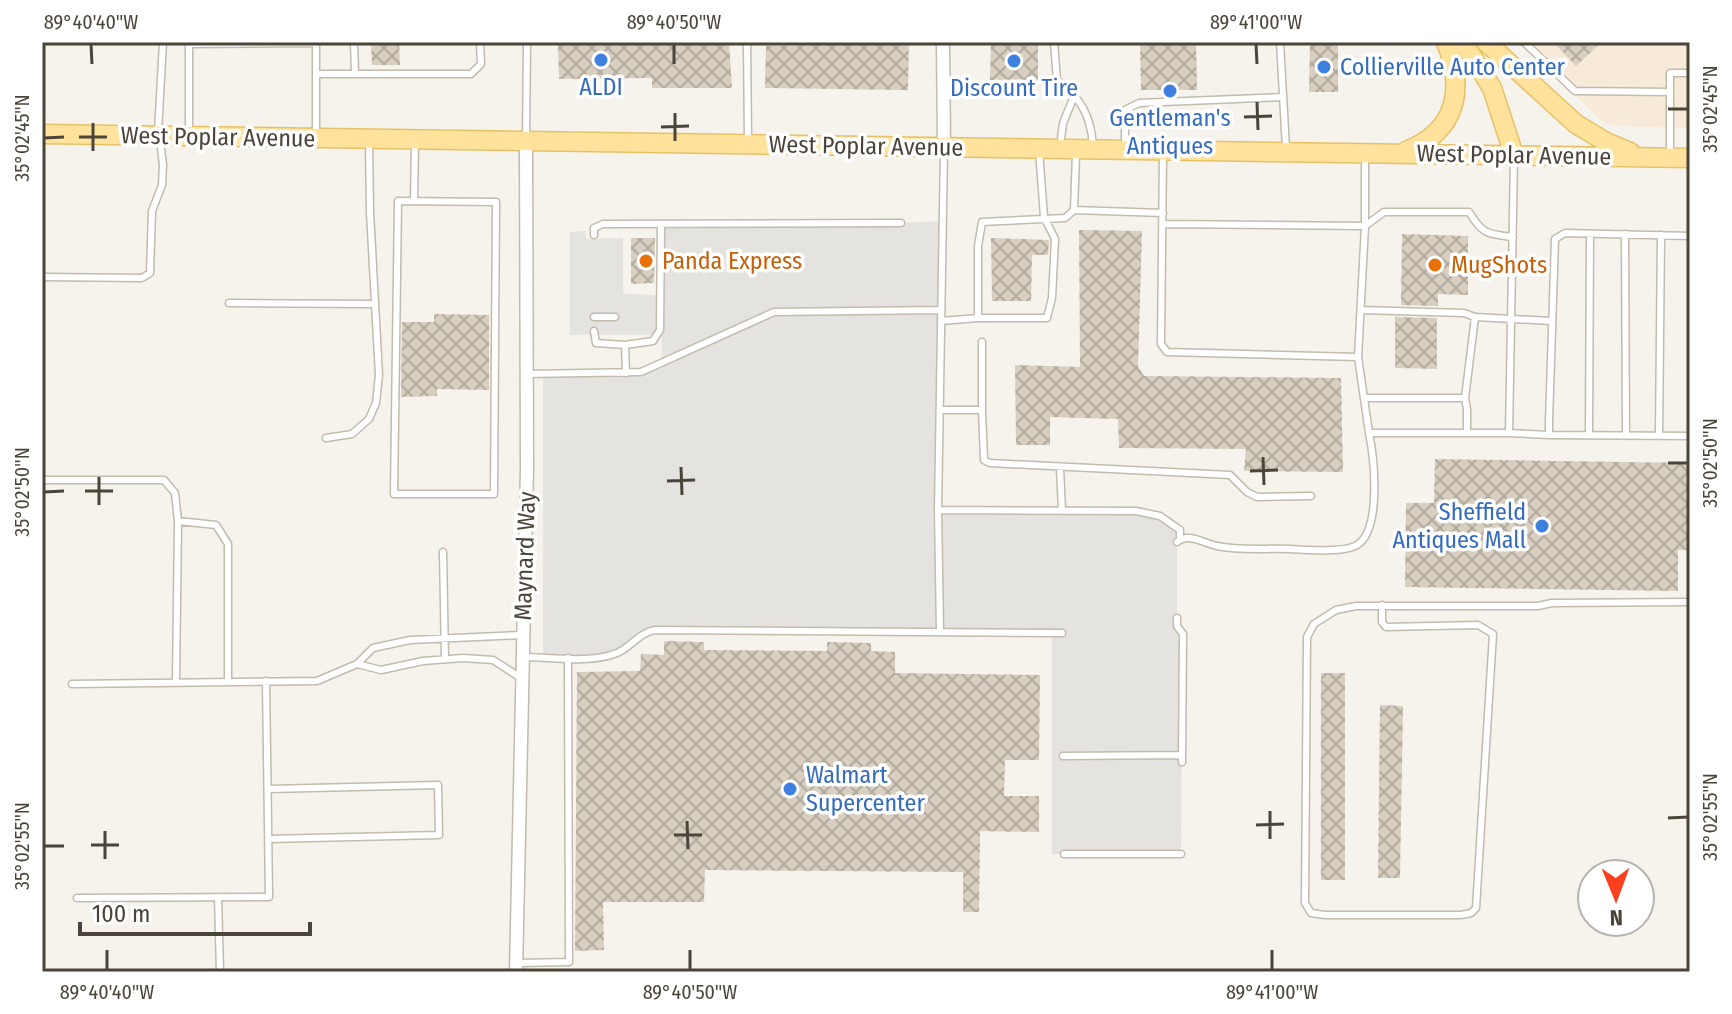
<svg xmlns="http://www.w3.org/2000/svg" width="1732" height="1014" viewBox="0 0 1732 1014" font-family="'Fira Sans Condensed',sans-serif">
	<defs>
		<pattern id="building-cross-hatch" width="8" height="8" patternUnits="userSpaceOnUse" patternTransform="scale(2)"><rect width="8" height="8" fill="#d8cfc1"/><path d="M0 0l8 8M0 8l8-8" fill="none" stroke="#b1aa9e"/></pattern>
	</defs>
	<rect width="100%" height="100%" fill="#f6f3ec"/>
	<path fill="#f7ead8" d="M1524 42H1690V128L1619 126 1601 121Z"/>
	<path fill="#e5e3e0" d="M943 221 939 510 1148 512 1180 530 1177 543V618L1183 634 1181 854H1052V634L655 630 612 654 543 657V374L626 373 662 363 661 224 901 223Z
		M585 231 586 239 623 238V294L656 295V335H570V232Z"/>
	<path fill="url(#building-cross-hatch)" d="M371 42H399L400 65H372Z
		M558 42H729L732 88H652V78L559 79Z
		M823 42H909L908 90 765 88 766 46 823 45Z
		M991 42H1038V81L990 80Z
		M1140 42H1196L1197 90H1141Z
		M1310 42H1338V92H1309Z
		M1553 42H1602L1576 66Z
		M1079 230 1142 231 1138 366 1144 376 1341 378 1343 472 1244 471 1246 449 1119 448 1118 419 1050 417V445H1016L1015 365 1080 367Z
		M1402 234 1468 236V295L1438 294V306L1401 305Z
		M631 238H655L654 283 631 284Z
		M991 238 1049 240 1048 255H1032L1031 301H992Z
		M434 314 489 315V390L437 389V396L401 397 402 322H434Z
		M1395 317 1437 318V369L1395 368Z
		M1435 459 1690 463V550H1678V591L1405 587 1406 503H1434Z
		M664 641 704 642V650L827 651V642L871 643V651L895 652V673L1040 675 1039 760H1005L1004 796H1039V832L980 831 979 912H963V872L705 870 704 902H603L604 950 575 951 577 672 640 671 641 654 664 655Z
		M1321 673H1345V880H1321Z
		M1380 705 1403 706 1400 878H1378Z"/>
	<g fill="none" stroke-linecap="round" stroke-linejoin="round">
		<defs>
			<path id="service" d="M354 42 355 74
				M747 42 748 142
				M1054 42 1057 80C1081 98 1091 116 1093 146
				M1280 42 1286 148
				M1524 42 1575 91 1670 92V155
				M317 74H471L481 64 480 42
				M1670 92V73H1690
				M158 132 163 42
				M189 133V44L316 43V135
				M526 138 527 42
				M1125 146V110L1139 103 1283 97
				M1060 147 1063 123 1075 94
				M1163 153 1161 344 1167 352 1358 357
				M1365 157V226L1358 357 1369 433H1509
				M1514 157 1509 433 1549 435
				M398 201 496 202 494 494H394Z
				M414 201 415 143
				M1074 210 1076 154
				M1162 224 1365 226 1384 212H1469C1483 235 1488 234 1513 237
				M1625 234 1626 436
				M594 235V228L603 224 901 223
				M1690 236 1565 233 1555 239 1549 421V435L1690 436
				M42 277 142 278 150 273 152 211 162 185 163 165 160 139
				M229 303 374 304
				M1361 310 1464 313 1475 317 1551 321
				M594 317H615
				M978 318H1047L1052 298 1055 239 1044 217 1039 150
				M941 321 978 318V246L982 222 1065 218 1074 210 1163 213
				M594 331 596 343 625 345
				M626 373 625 345 653 341 660 330 661 224
				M527 374 641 372 774 312 941 310
				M1364 398H1465L1467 409V433
				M1465 398 1475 317
				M940 410H982L984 460 990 463 1230 475 1247 492 1257 497 1311 496
				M982 410V342
				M1589 435 1590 234
				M1659 436 1661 235
				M326 438 352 434 369 419 376 403 379 375 370 212 369 142
				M1060 468 1062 510
				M42 480H164L175 493 178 521 216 525 228 544V682
				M938 510 1136 511 1160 516 1180 530V538
				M1177 542C1188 532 1203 543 1217 546 1240 551 1266 548 1290 549 1307 550 1344 553 1357 545 1382 530 1374 457 1369 433
				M443 552 445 659
				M1382 605V622L1386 627 1478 625 1493 634 1476 908 1471 913 1461 915H1325L1311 913 1305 903 1307 637 1314 624 1336 610 1356 606H1538L1552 603 1690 602
				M1177 618V626L1183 634 1182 762
				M940 632 938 510 944 150
				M522 657C551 657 589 664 617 653 631 647 640 632 655 630L1062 633
				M357 664 381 670 423 661 463 658 493 660 521 678
				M176 682 178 521
				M72 684 317 681 357 664 373 648 410 640 522 635
				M1063 756 1182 755
				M268 789 438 785 439 835 268 839
				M1064 854H1181
				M218 897 220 972
				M77 898 269 897 266 681
				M517 963 569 962 568 658"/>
			<path id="minor" d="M943 42 944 147
				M516 972 527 468 526 140"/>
			<path id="primary" d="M1463 42 1492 88 1514 155
				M1486 42 1576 124 1606 142 1630 152
				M42 134 1690 158
				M1406 151C1457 131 1465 89 1446 42"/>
		</defs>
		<use href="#service" stroke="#c2bbae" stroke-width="9"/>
		<use href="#minor" stroke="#c2bbae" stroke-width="15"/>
		<use href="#primary" stroke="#e6c16a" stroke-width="21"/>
		<use href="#service" stroke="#fff" stroke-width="6"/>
		<use href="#minor" stroke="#fff" stroke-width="12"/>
		<use href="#primary" stroke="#ffe39c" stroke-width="18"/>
	</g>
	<path fill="none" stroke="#4b4439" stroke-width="3" d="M91 44 92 64M674 44V64M1256 44 1257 64M1257 102 1258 130M1668 109H1688M675 113V141M1244 117 1272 116M93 123V151M661 127 689 126M79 137H107M44 138 64 137M1263 457 1264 485M1668 463H1688M681 467 682 495M1250 471 1278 470M99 477V505M667 481 695 480M85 491H113M44 492 64 491M1270 811V839M1668 818 1688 817M687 821 688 849M1256 825 1284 824M105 831V859M674 835H702M91 845H119M44 846H64M107 950V970M690 950V970M1272 950V970"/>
	<g fill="#3f7fe0" stroke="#fff" stroke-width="3">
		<circle cx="601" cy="60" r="8"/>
		<circle cx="1014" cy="61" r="8"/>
		<circle cx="1324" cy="67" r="8"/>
		<circle cx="1170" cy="91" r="8"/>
		<circle cx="1542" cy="526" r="8"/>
		<circle cx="790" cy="789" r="8"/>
	</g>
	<g fill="#e8710a" stroke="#fff" stroke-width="3">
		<circle cx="646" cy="261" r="8"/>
		<circle cx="1435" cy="265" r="8"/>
	</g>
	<g text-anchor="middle" stroke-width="7" stroke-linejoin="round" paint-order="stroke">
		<g font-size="24" fill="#366cbe" stroke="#fff">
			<text x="1340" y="75" text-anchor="start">Collierville Auto Center</text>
			<text x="601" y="95">ALDI</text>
			<text x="1014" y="96">Discount Tire</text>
			<text x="1170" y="126">Gentleman's<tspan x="1170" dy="28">Antiques</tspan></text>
			<text x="1526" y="520" text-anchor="end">Sheffield<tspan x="1526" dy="28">Antiques Mall</tspan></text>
			<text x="806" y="783" text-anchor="start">Walmart<tspan x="806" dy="28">Supercenter</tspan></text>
		</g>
		<g font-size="24" fill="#4b4439" stroke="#fff">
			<text transform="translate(218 137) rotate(1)" y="8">West Poplar Avenue</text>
			<text transform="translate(866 146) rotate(1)" y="8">West Poplar Avenue</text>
			<text transform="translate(1514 155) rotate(1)" y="8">West Poplar Avenue</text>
			<text transform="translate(525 556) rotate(-88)" y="8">Maynard Way</text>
		</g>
		<g font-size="24" fill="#c56008" stroke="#fff" text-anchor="start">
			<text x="662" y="269">Panda Express</text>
			<text x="1451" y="273">MugShots</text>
		</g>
	</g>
	<rect width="1732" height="1014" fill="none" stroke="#ffffff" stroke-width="88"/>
	<g transform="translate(1616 898) rotate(179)"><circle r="38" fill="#ffffff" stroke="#b7b4b0" stroke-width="2"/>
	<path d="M0-6L14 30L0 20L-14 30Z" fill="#fc3f1d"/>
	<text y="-12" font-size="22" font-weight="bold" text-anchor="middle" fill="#4b4439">N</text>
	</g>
	<path d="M80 922v12h230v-12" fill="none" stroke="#4b4439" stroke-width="4"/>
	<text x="92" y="922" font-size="24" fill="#4b4439" stroke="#ffffff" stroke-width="6" paint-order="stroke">100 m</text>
	<rect x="44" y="44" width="1644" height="926" fill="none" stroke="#4b4439" stroke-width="3"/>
	<g font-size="20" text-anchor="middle" fill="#4b4439">
		<text x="91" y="29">89°40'40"W</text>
		<text x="674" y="29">89°40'50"W</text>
		<text x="1256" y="29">89°41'00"W</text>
		<text transform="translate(1710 109) rotate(-90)" y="7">35°02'45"N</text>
		<text transform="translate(22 138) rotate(-90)" y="7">35°02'45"N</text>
		<text transform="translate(1710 463) rotate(-90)" y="7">35°02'50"N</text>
		<text transform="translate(22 492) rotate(-90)" y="7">35°02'50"N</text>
		<text transform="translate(1710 817) rotate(-90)" y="7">35°02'55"N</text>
		<text transform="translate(22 846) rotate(-90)" y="7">35°02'55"N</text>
		<text x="107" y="999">89°40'40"W</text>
		<text x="690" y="999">89°40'50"W</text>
		<text x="1272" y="999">89°41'00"W</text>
	</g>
</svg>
